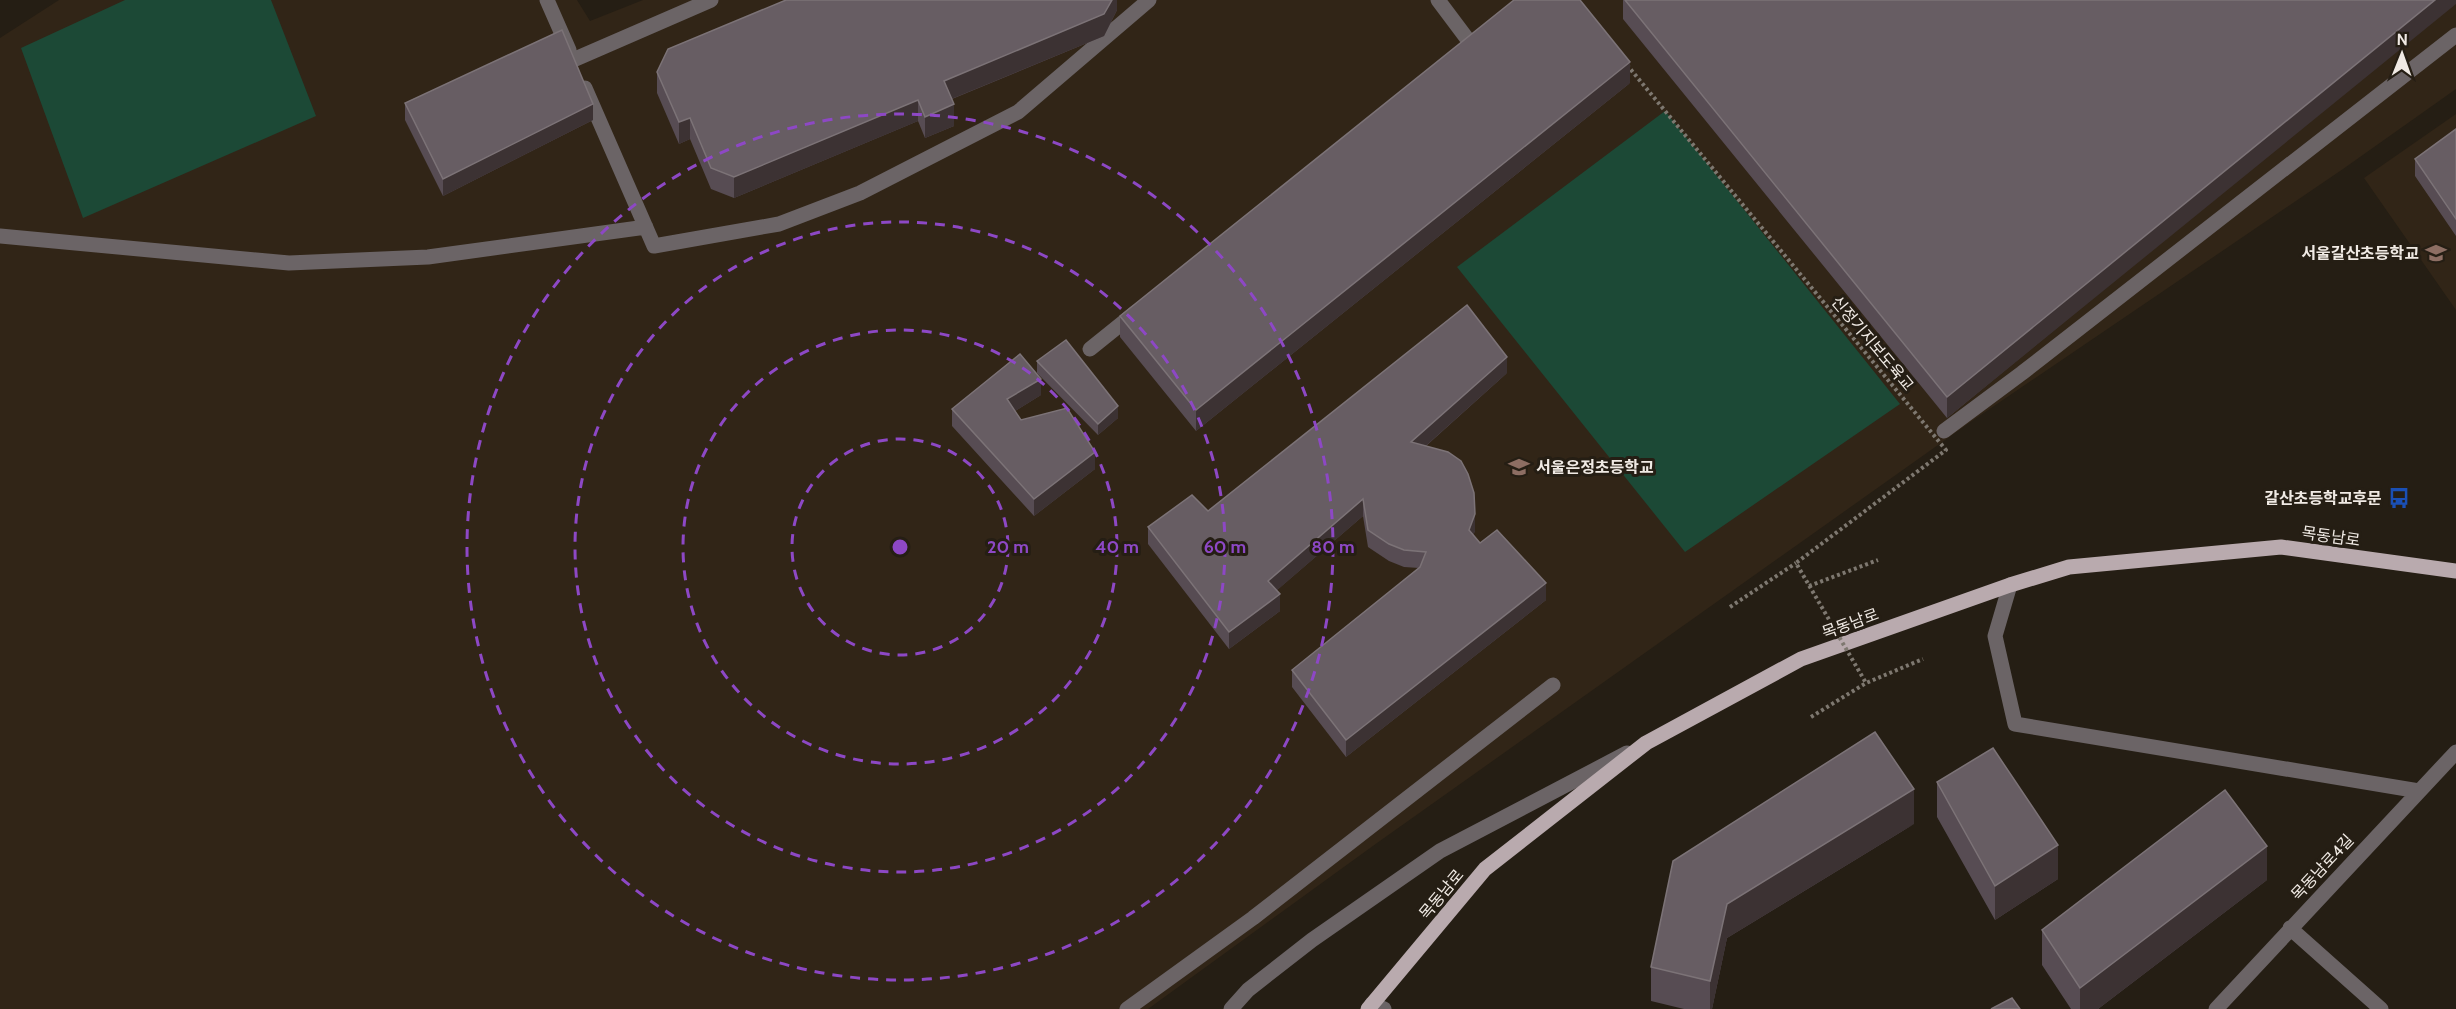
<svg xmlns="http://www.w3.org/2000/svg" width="2456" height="1009" viewBox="0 0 2456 1009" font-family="Cabin,'Noto Sans KR',sans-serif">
	<rect width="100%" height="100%" fill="#251e14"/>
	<path fill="#312517" d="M59 0H577L590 21 643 0H2456V89L2343 169 1969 423 1377 843 1148 1009H0V38Z
		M2456 114V310L2364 178Z"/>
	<path fill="#1c4936" d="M125 0H271L316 116 83 218 21 48Z
		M1665 111 1900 404 1685 552 1457 267Z"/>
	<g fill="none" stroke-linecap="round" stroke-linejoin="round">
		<path stroke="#7e7870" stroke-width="4" stroke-dasharray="3 3" stroke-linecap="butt" d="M1809 586 1878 560
			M1730 607 1796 563
			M1811 717 1866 683 1923 659"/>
		<path stroke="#6b6466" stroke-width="15" d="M547 0 569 50
			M1438 0 1468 40
			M573 60 711 0
			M585 88 654 246 779 224 860 193 1018 112 1149 0
			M0 236 289 263 428 257 646 227
			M1090 349 1136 312
			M1944 431 2022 373 2456 35
			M2010 585 1995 636 2015 724 2419 791
			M2290 928 2381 1009
			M1372 1004 1384 1009
			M1127 1009 1253 918 1553 685
			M1231 1009 1248 990 1312 940 1440 851 1627 753
			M2216 1009 2456 752"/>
		<path stroke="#b9aaae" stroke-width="15" d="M1368 1009 1485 869 1646 743 1801 659 2010 585 2069 567 2281 547 2456 571"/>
		<path stroke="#7e7870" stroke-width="4" stroke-dasharray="3 3" stroke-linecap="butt" d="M1627 65 1946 450 1796 563 1866 683"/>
	</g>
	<path fill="#574c53" d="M1117 0V10L1104 36 952 99 954 126 925 138 918 121 734 198 711 189 690 139 679 144 657 93V72Z
		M1623 0H2456L1947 418 1623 19Z
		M1630 83 1196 431 1120 337V316Z
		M405 103 593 120 443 196 405 120Z
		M2456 129V236L2415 176V159Z
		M1037 361 1118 418 1098 435 1037 373Z
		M1507 373 1426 446 1475 531 1473 535 1480 543 1546 600 1346 757 1292 687V670L1419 568 1404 567 1389 561 1368 547 1363 516 1277 590 1280 611 1229 649 1148 544V527L1208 511Z
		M1041 395 1015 411 1021 420 1095 469 1034 516 952 426V409Z
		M1937 782 2058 879 1995 920 1937 817Z
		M1914 824 1727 938 1712 1009H1684L1651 1001V967Z
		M2267 880 2098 1009H2071L2042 965V930Z"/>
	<path fill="#3c3233" d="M1112 0H1117V10L1104 36 944 102V81Z
		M2435 0H2456V4L1947 418V397Z
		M1630 62V83L1196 431V410Z
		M918 100V121L734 198V177Z
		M593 104V120L443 196V179Z
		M954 104V126L925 138V117Z
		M690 118V139L679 144V122Z
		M1507 357V373L1411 459V442Z
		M1041 379V395L1007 416V399Z
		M1118 406V418L1098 435V424Z
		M1095 452V469L1034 516V499Z
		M1363 499V516L1268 598V581Z
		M1475 514V531L1469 547V530Z
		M1546 583V600L1346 757V740Z
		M1280 594V611L1229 649V632Z
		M1914 789V824L1727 938 1712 1009H1710V981L1727 904Z
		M2058 845V879L1995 920V886Z
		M2267 846V880L2098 1009H2080V988Z"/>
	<path fill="#675d63" stroke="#7c7377" stroke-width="1.5" d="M786 0H1112L1104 14 944 81 954 104 925 117 918 100 734 177 711 168 690 118 679 122 657 72 668 49Z
		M1514 0H1580L1630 62 1196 410 1120 316Z
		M1625 0H2435L1947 397Z
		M562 30 593 104 443 179 405 103Z
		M2456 129V219L2415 159Z
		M1467 305 1507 357 1411 442 1448 452 1461 461 1468 474 1474 493 1475 514 1469 530 1480 543 1497 530 1546 583 1346 740 1292 670 1420 567 1426 552 1404 550 1389 544 1368 530 1363 499 1268 581 1280 594 1229 632 1148 527 1192 495 1208 511Z
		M1066 340 1118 406 1098 424 1037 361Z
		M1020 354 1041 379 1007 399 1021 420 1067 408 1095 452 1034 499 952 409Z
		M1875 732 1914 789 1727 904 1710 981 1651 967 1673 861Z
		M1993 748 2058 845 1995 886 1937 782Z
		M2225 790 2267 846 2080 988 2042 930Z
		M2012 998 2020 1009H1991Z"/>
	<g fill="none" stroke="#8d48c5" stroke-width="3" stroke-dasharray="10 8">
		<circle cx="900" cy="547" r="108"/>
		<circle cx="900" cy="547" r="217"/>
		<circle cx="900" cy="547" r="325"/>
		<circle cx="900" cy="547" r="433"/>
	</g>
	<defs>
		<symbol id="school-bare" viewBox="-9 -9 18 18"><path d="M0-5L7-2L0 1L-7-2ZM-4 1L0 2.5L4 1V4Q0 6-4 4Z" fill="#8d6e63" stroke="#251e14" stroke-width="2.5" paint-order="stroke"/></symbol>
		<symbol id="bus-bare" viewBox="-9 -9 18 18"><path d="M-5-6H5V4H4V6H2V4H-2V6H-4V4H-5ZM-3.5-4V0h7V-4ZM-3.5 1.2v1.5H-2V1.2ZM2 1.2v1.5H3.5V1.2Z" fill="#1a4fb4" stroke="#251e14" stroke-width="2.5" paint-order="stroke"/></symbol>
	</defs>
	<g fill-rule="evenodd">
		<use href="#school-bare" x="2421" y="238" width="30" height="30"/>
		<use href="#school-bare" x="1504" y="452" width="30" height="30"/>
		<use href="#bus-bare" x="2384" y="483" width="30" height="30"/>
	</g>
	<g text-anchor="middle" stroke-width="6" stroke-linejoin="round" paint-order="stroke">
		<g font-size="16" font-weight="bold" fill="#f0eae4" stroke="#251e14" text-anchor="end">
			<text x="2419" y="259">서울갈산초등학교</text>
			<text x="1536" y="473" text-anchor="start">서울은정초등학교</text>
			<text x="2382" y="504">갈산초등학교후문</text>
		</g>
		<g font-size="16" fill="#f0eae4" stroke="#251e14">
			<text transform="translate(1873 343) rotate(50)" y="6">신정기지보도육교</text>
			<text transform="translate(2331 536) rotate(8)" y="6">목동남로</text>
			<text transform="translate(1850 623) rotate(-20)" y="6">목동남로</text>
			<text transform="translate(2322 867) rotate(-47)" y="6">목동남로4길</text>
			<text transform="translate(1441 894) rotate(-50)" y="6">목동남로</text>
		</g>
	</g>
	<circle cx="900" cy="547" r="9" fill="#8d48c5" stroke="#251e14" stroke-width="3"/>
	<g font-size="18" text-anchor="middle" font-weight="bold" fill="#8d48c5" stroke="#251e14" stroke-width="6" stroke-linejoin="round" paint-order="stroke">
		<text x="1008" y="553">20 m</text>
		<text x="1117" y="553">40 m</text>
		<text x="1225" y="553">60 m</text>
		<text x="1333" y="553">80 m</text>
	</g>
	<g transform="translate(2402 54) rotate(1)" stroke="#251e14" stroke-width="4.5" paint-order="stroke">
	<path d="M0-4.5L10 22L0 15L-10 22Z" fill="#f0eae4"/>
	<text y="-9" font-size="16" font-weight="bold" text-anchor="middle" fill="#f0eae4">N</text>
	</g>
</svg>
